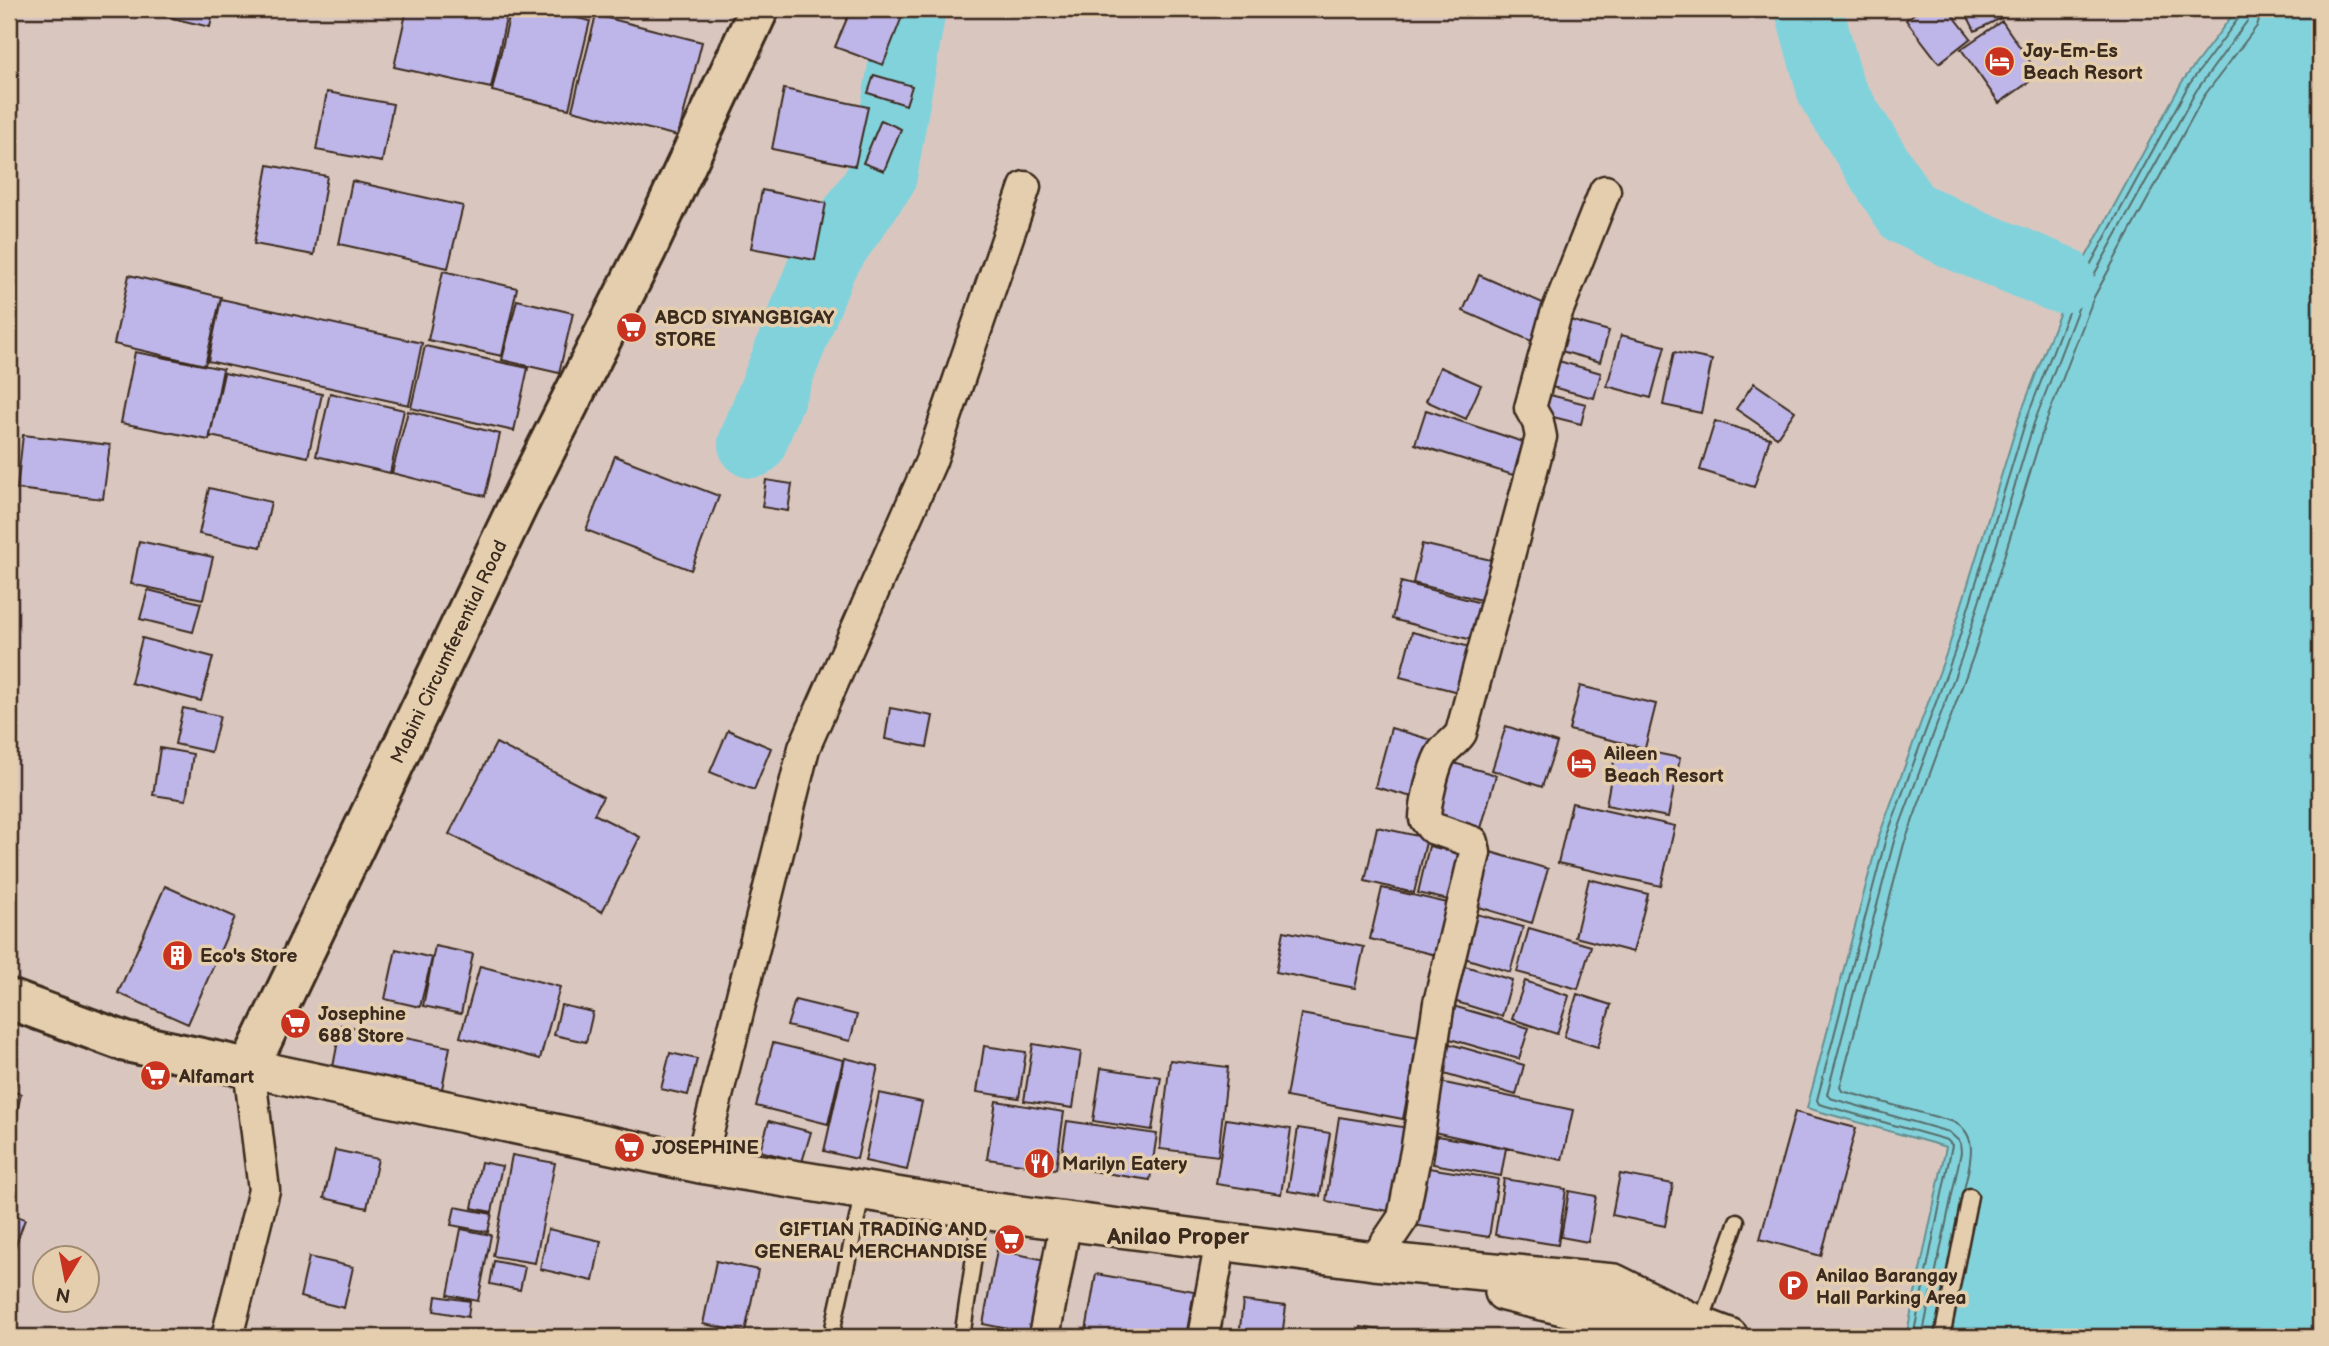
<svg xmlns="http://www.w3.org/2000/svg" width="2329" height="1346" viewBox="0 0 2329 1346" font-family="'Balsamiq Sans',sans-serif">
	<rect width="100%" height="100%" fill="#d9c7bf"/>
	<filter id="ink" filterUnits="userSpaceOnUse"><feTurbulence type="fractalNoise" baseFrequency=".0143" numOctaves="2"/><feDisplacementMap in="SourceGraphic" scale="14" xChannelSelector="R" yChannelSelector="G"/><feConvolveMatrix kernelMatrix="1 2 1 2 8 2 1 2 1" color-interpolation-filters="sRGB"/></filter>
	<g filter="url(#ink)">
		<path fill="#82d2dc" stroke="#668f90" stroke-width="2" d="M2237 9H2320V1337H1906L1946 1147 1807 1108 1879 836 1949 646 2019 418 2070 286 2182 82Z"/>
		<g fill="none" stroke-linecap="round" stroke-linejoin="round">
			<path stroke="#576d6a" stroke-width="2" d="M1964 1190C1969 1165 1982 1133 1951 1121L1842 1091 1840 1087 1904 844 1974 654 2044 427 2094 297 2204 96 2257 26 2262 9
				M1913 1337 1952 1145 1947 1140 1819 1104 1817 1100 1886 838 1956 648 2026 420 2077 289 2188 86 2241 15 2242 9
				M1922 1337 1961 1152 1960 1142 1949 1132 1830 1098 1827 1094 1894 841 1964 651 2034 423 2084 293 2196 91 2248 20 2251 9"/>
			<path stroke="#82d2dc" stroke-width="68" d="M1809 9 1831 91 1907 212 1961 238 2060 279
				M752 444 824 261 883 176 912 9"/>
		</g>
		<path fill="#beb6e8" stroke="#3b2a1e" stroke-width="2" d="M134 9H214L210 27Z
			M407 9H508L491 88 394 67Z
			M511 9H539L590 21 569 109 492 91Z
			M851 9H905L883 65 835 47Z
			M1920 9H1948L1971 38 1939 63 1906 20Z
			M1964 9H1999L2003 17 1975 31Z
			M596 15 702 42 678 136 572 110Z
			M2002 21 2039 75 1999 103 1961 49Z
			M874 75 912 86 906 105 868 93Z
			M784 89 868 107 855 166 772 149Z
			M327 92 393 104 382 162 316 150Z
			M881 120 901 129 884 171 863 163Z
			M268 165 327 176 314 255 254 244Z
			M352 181 463 206 448 268 339 244Z
			M762 190 826 203 815 260 751 248Z
			M443 271 517 288 502 356 428 340Z
			M129 275 221 297 205 365 114 344Z
			M1479 275 1552 307 1536 343 1463 311Z
			M221 299 422 343 409 405 208 361Z
			M517 300 573 313 559 373 502 360Z
			M1563 318 1609 331 1600 362 1554 349Z
			M1621 335 1665 346 1651 398 1607 386Z
			M425 346 528 368 514 431 411 408Z
			M135 352 223 369 209 440 121 423Z
			M1674 352 1712 360 1701 413 1663 405Z
			M1555 360 1601 373 1594 398 1548 386Z
			M1440 367 1481 385 1466 419 1426 401Z
			M224 373 322 394 308 457 210 436Z
			M1754 383 1795 411 1777 437 1736 409Z
			M330 393 404 410 390 473 316 456Z
			M1546 394 1586 404 1581 424 1541 414Z
			M1426 410 1523 442 1513 475 1415 444Z
			M408 411 500 434 485 496 392 473Z
			M1715 421 1770 438 1754 487 1700 470Z
			M23 435 110 445 103 499 17 489Z
			M615 456 719 496 691 570 586 530Z
			M766 480 792 484 788 511 762 507Z
			M209 488 271 502 261 547 199 534Z
			M139 541 213 557 203 599 131 584Z
			M1422 544 1491 560 1481 600 1413 583Z
			M1401 582 1481 603 1472 640 1392 619Z
			M148 590 201 603 193 632 140 619Z
			M1412 632 1470 647 1458 692 1400 677Z
			M142 638 213 657 201 701 131 683Z
			M1580 686 1656 704 1645 748 1569 730Z
			M183 708 220 716 211 752 175 744Z
			M890 708 933 716 927 747 885 739Z
			M1506 726 1557 743 1542 787 1492 770Z
			M1391 728 1432 740 1416 798 1375 787Z
			M728 730 771 748 754 790 710 772Z
			M496 743 603 797 594 814 640 837 602 912 449 834Z
			M1617 745 1680 758 1668 817 1606 805Z
			M160 748 193 754 186 800 153 795Z
			M1450 762 1496 775 1480 832 1433 820Z
			M1572 803 1675 826 1661 886 1558 863Z
			M1377 827 1427 838 1414 893 1365 881Z
			M1429 846 1467 855 1457 902 1418 893Z
			M1484 850 1548 869 1532 923 1469 904Z
			M1589 879 1648 894 1633 952 1575 937Z
			M165 886 235 917 188 1024 118 993Z
			M1382 888 1452 904 1440 956 1370 939Z
			M1473 913 1523 927 1510 972 1461 957Z
			M1529 928 1591 946 1578 989 1517 972Z
			M1284 931 1364 947 1355 988 1276 972Z
			M435 946 473 954 461 1014 423 1006Z
			M396 949 432 958 420 1007 385 999Z
			M1458 964 1512 980 1502 1016 1447 999Z
			M480 966 560 987 540 1059 460 1037Z
			M1525 981 1569 996 1557 1034 1512 1019Z
			M1577 994 1611 1005 1598 1047 1564 1037Z
			M795 1000 857 1015 850 1041 787 1026Z
			M561 1005 593 1012 586 1042 554 1035Z
			M1453 1006 1529 1028 1519 1059 1443 1037Z
			M1301 1014 1419 1036 1403 1119 1286 1097Z
			M341 1025 450 1047 442 1089 333 1067Z
			M9 1031 15 1032 9 1058Z
			M1443 1042 1524 1065 1516 1095 1434 1071Z
			M773 1043 843 1060 828 1124 756 1106Z
			M1033 1044 1081 1052 1073 1108 1024 1101Z
			M984 1046 1026 1052 1019 1098 977 1092Z
			M670 1053 697 1059 688 1095 661 1089Z
			M845 1058 878 1066 857 1159 824 1151Z
			M1170 1060 1228 1067 1218 1156 1160 1149Z
			M1101 1068 1161 1077 1152 1130 1093 1121Z
			M9 1076 17 1078 14 1092 21 1094 15 1121 9 1119Z
			M1440 1082 1573 1110 1562 1160 1429 1131Z
			M879 1093 922 1102 907 1170 865 1161Z
			M996 1101 1064 1112 1056 1169 987 1159Z
			M1795 1112 1856 1128 1821 1256 1760 1239Z
			M1339 1117 1415 1129 1402 1213 1326 1201Z
			M1226 1119 1291 1129 1281 1194 1216 1184Z
			M769 1121 811 1132 802 1162 760 1151Z
			M1067 1121 1157 1134 1150 1180 1060 1166Z
			M1298 1128 1330 1133 1320 1196 1288 1191Z
			M1437 1136 1506 1148 1501 1176 1433 1164Z
			M335 1150 378 1159 367 1208 324 1198Z
			M512 1155 555 1163 535 1263 493 1256Z
			M481 1162 502 1166 492 1212 472 1208Z
			M1416 1166 1498 1179 1489 1237 1407 1224Z
			M1620 1174 1673 1184 1665 1226 1612 1215Z
			M1504 1179 1566 1189 1558 1245 1495 1235Z
			M1569 1191 1596 1196 1588 1242 1561 1237Z
			M455 1207 492 1214 488 1232 451 1225Z
			M9 1213 25 1219 9 1264Z
			M461 1229 491 1235 478 1301 448 1295Z
			M548 1229 601 1241 593 1281 540 1269Z
			M997 1250 1046 1260 1032 1334 983 1324Z
			M309 1257 353 1267 344 1308 300 1297Z
			M494 1261 525 1267 520 1290 490 1284Z
			M716 1261 758 1270 745 1332 703 1324Z
			M1096 1274 1194 1291 1186 1337H1120L1086 1331Z
			M436 1296 470 1301 468 1317 434 1311Z
			M1243 1301 1286 1306 1282 1337H1239Z
			M1361 1327 1418 1337H1359Z"/>
		<g fill="none" stroke-linecap="round" stroke-linejoin="round">
			<defs>
				<path id="service" d="M1700 1325 1737 1221
					M831 1337 863 1191
					M962 1337 981 1210
					M1942 1337 1970 1196"/>
				<path id="minor" d="M700 1164 804 748 931 461 1025 187
					M1374 1261 1403 1218 1417 1146 1439 1003 1475 853 1473 842 1432 828 1425 819C1425 805 1434 764 1442 753 1446 747 1456 741 1461 733L1541 437 1538 422 1530 408 1555 317 1605 191
					M227 1337 264 1190 249 1068
					M1044 1337 1066 1220
					M1203 1337 1221 1241"/>
				<path id="tertiary" d="M249 1068 700 1164 981 1210 1374 1261 1614 1283 1700 1326 1729 1337
					M1504 1292 1609 1317 1678 1324"/>
				<g id="secondary">
					<path id="s1" d="M9 999 126 1042 249 1068 518 505 647 249 759 9"/>
				</g>
			</defs>
			<use href="#service" stroke="#3b2a1e" stroke-width="19"/>
			<use href="#minor" stroke="#3b2a1e" stroke-width="35"/>
			<use href="#tertiary" stroke="#3b2a1e" stroke-width="42"/>
			<use href="#secondary" stroke="#3b2a1e" stroke-width="44"/>
			<use href="#service" stroke="#e5ceae" stroke-width="14"/>
			<use href="#minor" stroke="#e5ceae" stroke-width="30"/>
			<use href="#tertiary" stroke="#e5ceae" stroke-width="37"/>
			<use href="#secondary" stroke="#e5ceae" stroke-width="38"/>
		</g>
	</g>
	<defs>
		<symbol id="hotel-disc" viewBox="-11 -11 22 22"><circle r="9.5" fill="#c8321e" stroke="#e5ceae"/><path d="M-6-4.5h1.5V1H6V5H4.5V3h-9V5H-6ZM-4 0a1.8 1.8 0 1 1 3.6 0ZM.5 0V-2.5h3Q6-2.5 6 0Z" fill="#fff"/></symbol>
		<symbol id="supermarket-disc" viewBox="-11 -11 22 22"><circle r="9.5" fill="#c8321e" stroke="#e5ceae"/><path d="M-6-5.5h2.5l.6 2H6L4.5 2H-2.5L-4.4-4H-6ZM-1.5 3.2a1.3 1.3 0 1 0 .1 0ZM3 3.2a1.3 1.3 0 1 0 .1 0Z" fill="#fff"/></symbol>
		<symbol id="building-disc" viewBox="-11 -11 22 22"><circle r="9.5" fill="#c8321e" stroke="#e5ceae"/><path d="M-4-6H4V6H1V3H-1V6H-4ZM-2.5-4.3h1.7v1.8h-1.7ZM.8-4.3h1.7v1.8H.8ZM-2.5-1h1.7V.8h-1.7ZM.8-1h1.7V.8H.8Z" fill="#fff"/></symbol>
		<symbol id="restaurant-disc" viewBox="-11 -11 22 22"><circle r="9.5" fill="#c8321e" stroke="#e5ceae"/><path d="M-5-6h1v4h1v-4h1v4h1v-4h1v5L-1.5 .5V6h-2V.5L-5-1ZM5-6V6H3V1.5H1.5Q1.5-4 5-6Z" fill="#fff"/></symbol>
		<symbol id="parking-disc" viewBox="-11 -11 22 22"><circle r="9.5" fill="#c8321e" stroke="#e5ceae"/><path d="M-3.5-5.5H1a3.5 3.5 0 0 1 0 7H-1V5.5H-3.5ZM-1-3.4V-.6H.8a1.4 1.4 0 0 0 0-2.8Z" fill="#fff"/></symbol>
	</defs>
	<g fill-rule="evenodd">
		<use href="#hotel-disc" x="1982" y="44" width="35" height="35"/>
		<use href="#supermarket-disc" x="614" y="310" width="35" height="35"/>
		<use href="#hotel-disc" x="1564" y="746" width="35" height="35"/>
		<use href="#building-disc" x="160" y="938" width="35" height="35"/>
		<use href="#supermarket-disc" x="278" y="1006" width="35" height="35"/>
		<use href="#supermarket-disc" x="138" y="1058" width="35" height="35"/>
		<use href="#supermarket-disc" x="612" y="1130" width="35" height="35"/>
		<use href="#restaurant-disc" x="1022" y="1146" width="35" height="35"/>
		<use href="#supermarket-disc" x="992" y="1222" width="35" height="35"/>
		<use href="#parking-disc" x="1776" y="1268" width="35" height="35"/>
	</g>
	<g text-anchor="middle" stroke-width="7" stroke-linejoin="round" paint-order="stroke">
		<g font-size="19" font-weight="bold" fill="#3b2a1e" stroke="#e5ceae" text-anchor="start">
			<text x="2023" y="57">Jay-Em-Es<tspan x="2023" dy="22">Beach Resort</tspan></text>
			<text x="655" y="324">ABCD SIYANGBIGAY<tspan x="655" dy="22">STORE</tspan></text>
			<text x="1604" y="760">Aileen<tspan x="1604" dy="22">Beach Resort</tspan></text>
			<text x="200" y="962">Eco's Store</text>
			<text x="318" y="1020">Josephine<tspan x="318" dy="22">688 Store</tspan></text>
			<text x="179" y="1083">Alfamart</text>
			<text x="652" y="1154">JOSEPHINE</text>
			<text x="1062" y="1170">Marilyn Eatery</text>
			<text x="987" y="1236" text-anchor="end">GIFTIAN TRADING AND<tspan x="987" dy="22">GENERAL MERCHANDISE</tspan></text>
			<text x="1816" y="1282">Anilao Barangay<tspan x="1816" dy="22">Hall Parking Area</tspan></text>
		</g>
		<g font-size="19" fill="#3b2a1e" stroke="#e5ceae">
			<text dy="7" stroke="none"><textPath href="#s1" startOffset="712">Mabini Circumferential Road</textPath></text>
		</g>
		<g font-size="23" font-weight="bold" fill="#3b2a1e" stroke="#e5ceae">
			<text x="1178" y="1244">Anilao Proper</text>
		</g>
	</g>
	<rect width="2329" height="1346" fill="none" stroke="#e5ceae" stroke-width="35"/>
	<rect x="18" y="18" width="2294" height="1311" fill="none" stroke="#3b2a1e" stroke-width="2.5" filter="url(#ink)"/>
	<g transform="translate(66 1279) rotate(190)"><circle r="33" fill="#e5ceae" stroke="#a18c74" stroke-width="2"/>
	<path d="M0-5L12 26L0 18L-12 26Z" fill="#c8321e"/>
	<text y="-10" font-size="19" font-weight="bold" text-anchor="middle" fill="#3b2a1e">N</text>
	</g>
</svg>
